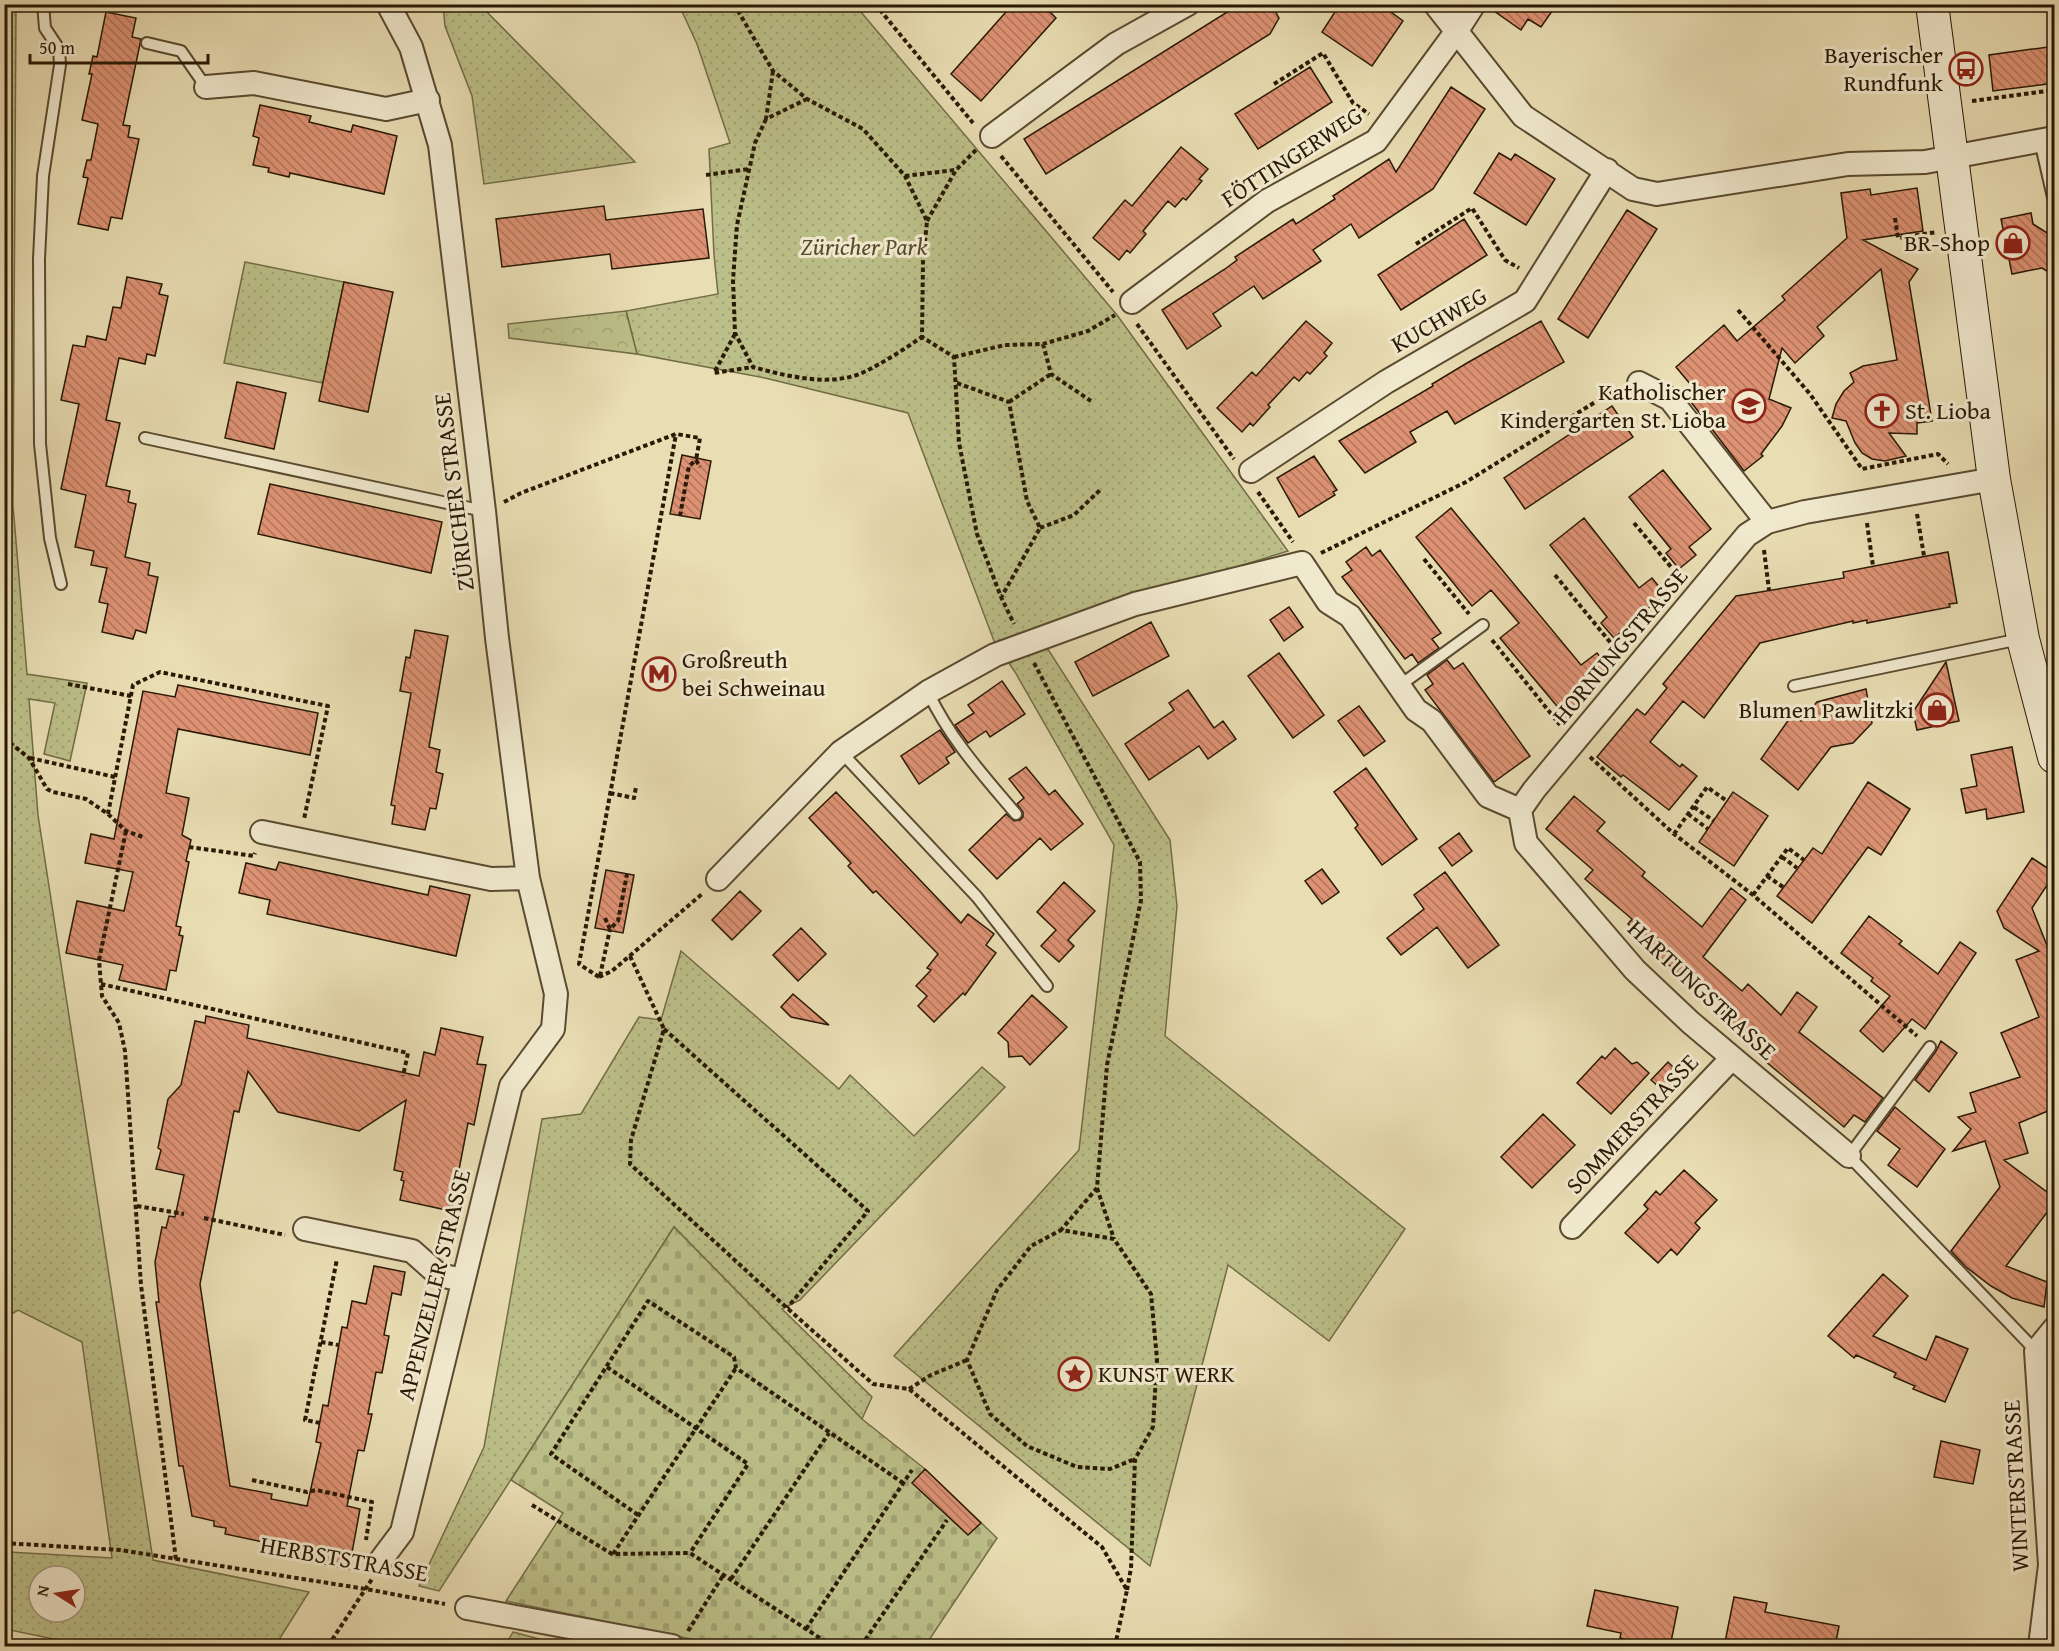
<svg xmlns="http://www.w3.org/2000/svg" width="2059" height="1651" viewBox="0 0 2059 1651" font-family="'Gentium Book Plus',serif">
	<defs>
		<pattern id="grass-dots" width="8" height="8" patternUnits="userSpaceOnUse" patternTransform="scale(1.5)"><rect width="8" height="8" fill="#bcbf89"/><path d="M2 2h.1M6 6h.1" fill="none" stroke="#a2a475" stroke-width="1.8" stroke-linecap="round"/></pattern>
		<pattern id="forest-crowns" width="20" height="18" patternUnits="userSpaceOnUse" patternTransform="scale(1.5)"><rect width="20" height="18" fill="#bcbf89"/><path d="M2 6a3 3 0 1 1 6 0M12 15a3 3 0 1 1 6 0" fill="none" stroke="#a2a475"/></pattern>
		<pattern id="cemetery-stones" width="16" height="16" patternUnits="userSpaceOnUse" patternTransform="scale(1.5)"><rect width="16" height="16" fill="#bcbf89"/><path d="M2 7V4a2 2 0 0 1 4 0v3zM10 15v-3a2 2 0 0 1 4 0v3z" fill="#a2a475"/></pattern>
		<pattern id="building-back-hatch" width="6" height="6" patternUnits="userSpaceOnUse" patternTransform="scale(1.5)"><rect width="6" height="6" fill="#dd9274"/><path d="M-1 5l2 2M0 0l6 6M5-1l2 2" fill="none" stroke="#b3765d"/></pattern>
	</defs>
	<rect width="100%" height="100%" fill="#e9ddb3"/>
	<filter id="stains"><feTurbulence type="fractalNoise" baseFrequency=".00333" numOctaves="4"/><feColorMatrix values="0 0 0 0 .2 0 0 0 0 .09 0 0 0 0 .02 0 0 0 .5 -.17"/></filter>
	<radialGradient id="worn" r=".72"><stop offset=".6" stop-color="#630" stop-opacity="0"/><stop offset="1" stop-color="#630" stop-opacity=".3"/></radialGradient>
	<path fill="url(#grass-dots)" stroke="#726c47" stroke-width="1.5" fill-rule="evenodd" d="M16 5 13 505 27 674 87 683 70 761 44 754 55 703 29 699 38 815 153 1560 309 1592 275 1646H87L5 1629V1593L9 1552 112 1558 82 1342 18 1310 5 1318 4 5ZM39 1576H75V1612H39Z
		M443 5H480L635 162 484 184 472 96 445 26Z
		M679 5H855L1117 315 1288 551 1035 629 1170 840 1177 906 1165 1036 1405 1229 1329 1341 1228 1265 1150 1566 894 1356 1079 1150 1114 845 1015 672 994 641 908 413 765 378 637 354 626 311 718 294 714 255 709 149 730 143 697 44Z
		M245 262 344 282 323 383 224 363Z
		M681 951 839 1089 850 1075 914 1136 982 1067 1005 1087 800 1300 782 1309 872 1397 862 1419 674 1227 439 1591 419 1586 484 1447 542 1119 581 1114 639 1017 661 1020Z
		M513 1632 547 1641 545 1646H505Z"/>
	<path fill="url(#forest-crowns)" stroke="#726c47" stroke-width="1.5" d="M626 311 637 354 509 338 508 324Z"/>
	<path fill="url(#cemetery-stones)" stroke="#726c47" stroke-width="1.5" d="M674 1227 862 1419 925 1469 997 1538 925 1646H704L706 1642 506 1601 563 1513 511 1480Z"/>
	<path fill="url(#building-back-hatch)" stroke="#291905" stroke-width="1.5" d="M1013 4H1042L1056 18 981 101 951 74Z
		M1240 4H1271L1279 18 1270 34 1046 174 1024 139Z
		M1340 4H1380L1403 21 1372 66 1322 32Z
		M1487 4H1557L1541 27 1528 19 1521 30 1487 6Z
		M106 12 136 18 132 37 141 39 123 125 130 126 128 137 139 139 122 219 111 217 108 230 78 224 88 178 83 177 87 160H91L98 124 82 120 92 74H89L93 56 97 57Z
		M2055 46V83L1993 91 1989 55Z
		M1310 67 1332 102 1258 149 1235 114Z
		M1451 87 1485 109 1433 189 1359 238 1351 224 1313 250 1321 261 1263 299 1254 286 1213 314 1221 326 1187 349 1162 310 1225 269 1237 260 1235 257 1293 219 1296 224 1335 199 1333 196 1389 159 1396 172Z
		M260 105 311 116 309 122 351 132 353 125 397 136 384 194 290 173 289 177 268 172 269 168 253 165 259 138 253 136Z
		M1181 147 1208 169 1199 179 1202 181 1186 200 1183 198 1175 207 1168 201 1143 231 1146 234 1130 253 1127 250 1119 260 1093 238 1125 200 1132 206Z
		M1499 153 1511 160 1515 154 1555 179 1526 225 1474 193Z
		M1917 188 1923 231 1863 240 1918 269 1909 282 1932 421 1917 423V434L1889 433 1906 456 1885 461 1872 459 1862 453 1855 443 1846 421 1832 418 1836 404 1844 391 1854 382 1850 373 1863 366 1897 360 1881 269 1817 327 1824 336 1795 363 1782 348 1769 399 1791 408 1782 426 1761 454 1763 456 1744 471 1688 398 1696 391 1676 367 1724 325 1737 341 1785 300 1782 296 1847 238 1841 193 1870 189 1871 195Z
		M604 206 606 220 703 209 709 258 612 269 610 254 502 267 496 219Z
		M1627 210 1657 229 1588 338 1558 319Z
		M2031 213 2033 224 2055 238V276L2042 268 2012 274 2001 219Z
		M1464 219 1487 255 1401 310 1378 275Z
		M127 277 162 284 159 294 168 296 155 356 147 354 145 364 119 358 106 420 120 423 106 486 130 491 128 502 136 504 125 557 150 563 148 575 158 577 146 633 136 630 133 639 102 632 108 604 99 602 107 568 91 565 94 551 75 547 86 495 61 489 79 404 61 400 73 345 85 347 87 336 106 340 113 307 121 308Z
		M344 282 393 292 368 412 319 401Z
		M1306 321 1332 343 1324 353 1327 356 1310 374 1307 372 1299 381 1294 377 1268 405 1270 407 1253 426 1250 423 1242 432 1217 408 1252 372 1256 376Z
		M1541 321 1564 362 1455 424 1447 411 1410 432 1416 442 1365 473 1339 441 1433 386 1432 384 1467 363Z
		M237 382 286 393 274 449 225 438Z
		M1612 406 1633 437 1525 509 1504 478Z
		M682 455 711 461 700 519 670 514Z
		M1314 456 1337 490 1333 492 1335 495 1299 517 1277 478Z
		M1663 470 1711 529 1689 547 1696 555 1679 569 1666 553 1671 549 1629 497Z
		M270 484 442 522 431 573 258 534Z
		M1451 508 1581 665 1597 653 1609 668 1574 697 1580 705 1566 717 1500 638 1519 623 1491 590 1472 606 1416 537Z
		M1584 518 1639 588 1652 578 1665 594 1614 638 1601 623 1607 617 1550 545Z
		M1366 547 1372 556 1380 550 1441 633 1432 639 1439 648 1418 663 1412 654 1405 659 1342 577 1352 570 1346 562Z
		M1948 552 1957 603 1949 604 1950 607 1867 623V620L1853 623V621L1760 643 1704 718 1683 701 1650 742 1680 767 1682 764 1697 776 1669 810 1623 775 1621 777 1597 757 1637 709 1645 715 1667 688 1663 684 1736 596 1844 578 1843 572Z
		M1289 607 1303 627 1284 641 1270 620Z
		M1151 622 1169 656 1093 696 1075 662Z
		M415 630 448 636 429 747 440 750 436 772 443 774 436 809 430 808 425 830 392 824 395 806 391 805 411 693 400 691 406 657 410 658Z
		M1279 653 1324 715 1293 738 1248 676Z
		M1447 660 1454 669 1463 663 1530 756 1494 782 1425 690 1433 684 1427 675Z
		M1946 662 1959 721 1917 730 1913 712Z
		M1002 681 1025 714 990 737 986 731 968 743 955 725 974 713 968 705Z
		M178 685 318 713 310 755 178 729 166 793 189 798 182 835 191 840 186 861 189 862 176 926 181 927 179 935 183 936 176 971 170 970 166 990 119 980 123 965 66 953 77 901 124 911 133 872 85 863 91 834 114 839 143 691 175 697Z
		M1866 689 1872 723 1853 743 1831 747 1798 790 1761 759 1792 715 1801 721 1817 702Z
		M1188 690 1214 728 1223 721 1236 739 1208 759 1199 746 1149 780 1125 744 1174 710 1169 703Z
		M1359 706 1385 741 1364 756 1338 721Z
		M940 730 955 752 946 758 949 763 919 784 901 756Z
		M2012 747 2024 812 1987 819 1986 809 1966 813 1961 789 1977 786 1971 755Z
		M1026 767 1049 795 1055 790 1083 824 1051 850 1040 838 997 879 969 850 1006 814 1014 821 1020 820 1023 817V812L1017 804 1024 798 1009 779Z
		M1366 768 1417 839 1382 865 1355 828 1358 825 1334 792Z
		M1868 782 1910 809 1881 855 1868 847 1812 923 1777 896 1813 848 1822 854Z
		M836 792 961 923 968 914 994 934 986 945 996 953 965 995 963 993 934 1022 918 1006 927 996 916 986 931 970 927 968 938 954 876 891 873 893 848 866 851 863 809 818Z
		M1733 792 1768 816 1734 866 1699 842Z
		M1574 796 1605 822 1597 831 1645 872 1642 876 1702 927 1731 888 1746 900 1703 957 1742 991 1748 984 1781 1015 1797 992 1817 1007 1799 1032 1883 1098 1865 1122 1854 1115 1844 1127 1765 1061 1766 1060 1718 1018 1729 1006 1690 972 1684 978 1655 953 1658 950 1628 924 1632 919 1585 879 1593 870 1546 829Z
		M1459 833 1472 851 1452 866 1439 848Z
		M2032 858 2055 873 2032 908 2048 948 2055 945V1108L2019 1123 2028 1153 2004 1160 2055 1198V1202L2006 1266 2047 1282 2044 1307 2012 1298 1991 1286 1966 1267 1951 1251 2000 1187 1985 1141 1953 1151 1971 1129 1958 1117 1976 1112 1970 1093 2020 1077 2001 1033 2039 1017 2016 960 2039 951 2004 928 1997 911Z
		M279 862 428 895 430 886 470 895 456 956 267 914 270 900 239 893 246 863 276 870Z
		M1322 869 1339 892 1322 904 1305 881Z
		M606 870 634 875 623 933 595 928Z
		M1445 872 1499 945 1468 968 1437 927 1401 955 1387 938 1424 909 1414 895Z
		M1064 882 1095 911 1068 940 1074 946 1059 962 1041 946 1056 930 1037 912Z
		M740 891 761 911 732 940 712 920Z
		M1869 916 1902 941 1899 944 1938 974 1960 942 1976 953 1925 1029 1912 1019 1883 1052 1860 1031 1890 996 1871 981 1873 978 1841 953Z
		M801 928 826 954 798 981 773 955Z
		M793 994 829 1025 791 1017 781 1007Z
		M1032 995 1067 1027 1030 1065 1022 1056 1009 1057 1008 1042 998 1033Z
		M206 1016 249 1025 247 1038 419 1076 424 1052 435 1055 441 1028 483 1037 477 1064 486 1065 474 1125 468 1123 451 1211 400 1200 404 1181 401 1180 403 1172 394 1170 406 1100 359 1131 278 1112 248 1071 239 1112 234 1111 200 1284 230 1486 272 1494 271 1499 307 1506 321 1443 316 1442 323 1405 328 1406 342 1327 347 1328 352 1301 366 1304 374 1266 405 1272 401 1295 392 1293 384 1335 389 1336 382 1373 376 1372 368 1414H372L364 1451 358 1450 347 1506 360 1509 349 1569 298 1559 300 1544 264 1536 263 1542 225 1534 226 1528 214 1526V1521L192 1516 183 1466H179L156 1302H159L155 1262 162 1227 166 1228 169 1216 175 1217 184 1175 156 1169 161 1150 158 1148 168 1099 181 1085 195 1021 205 1023Z
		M1941 1041 1957 1053 1929 1092 1915 1080 1936 1051Z
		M1615 1048 1632 1064 1637 1062 1649 1073 1611 1114 1577 1083 1602 1056 1605 1059Z
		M1668 1062 1684 1078 1668 1095 1651 1080Z
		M1895 1107 1945 1149 1917 1187 1888 1165 1900 1149 1877 1131Z
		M1543 1114 1575 1145 1532 1188 1501 1157Z
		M1684 1170 1717 1200 1695 1223 1700 1228 1677 1255 1671 1249 1658 1263 1625 1233 1648 1209 1644 1205 1656 1191 1660 1195Z
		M1883 1274 1908 1296 1873 1336 1926 1360 1936 1336 1968 1349 1945 1402 1913 1389 1915 1386 1894 1377 1896 1373 1856 1355 1854 1358 1828 1336Z
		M1941 1441 1980 1450 1973 1484 1934 1477Z
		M925 1469 981 1523 968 1535 912 1483Z
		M1595 1590 1678 1607 1670 1647H1634L1635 1642 1620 1638 1621 1633 1587 1626Z
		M1734 1597 1767 1603 1765 1612 1839 1626 1835 1647H1724Z"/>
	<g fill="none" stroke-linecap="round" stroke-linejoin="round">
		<defs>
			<path id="lane" d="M43 4 45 28 59 49 60 65 43 176 39 259 40 444 50 538 61 584
				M147 43 181 51 206 87
				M2040 141 2054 202
				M145 438 484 511
				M1399 686 1483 625
				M1794 686 2020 639
				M928 692C950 739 983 775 1016 814
				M841 752 977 897 1047 986
				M1930 1047 1849 1156 2036 1351"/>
			<path id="street" d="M1435 4 1523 116 1633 189 1657 194 1848 164 1925 162 2054 138
				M206 87 254 83 386 109 428 100
				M992 136 1116 44 1188 4
				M1132 302 1267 201 1376 141 1456 32 1474 4
				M1639 383 1670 399 1767 522
				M1251 471 1386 382 1525 301 1607 170
				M1520 810 1534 790 1747 535 1767 522 1805 512 1994 479
				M1520 810 1526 843 1635 970 1690 1022 1849 1156
				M262 832 491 879 528 878
				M718 879 841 752 928 692 995 655 1135 604 1302 563 1328 602 1350 616 1416 710 1432 721 1488 796 1520 810
				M1572 1227 1732 1058
				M305 1229 412 1251 439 1275 463 1280
				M381 1560 402 1532 511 1086 553 1029 556 994 528 878 497 638 484 511 440 145 411 47 388 4
				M467 1608 672 1646
				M2040 1646 2050 1565 2036 1351 2054 1329"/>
			<path id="secondary" d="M1932 4 1994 479 2023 639 2054 757"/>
		</defs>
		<use href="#lane" stroke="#594a30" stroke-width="14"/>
		<use href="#street" stroke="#594a30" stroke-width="26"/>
		<use href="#secondary" stroke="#291905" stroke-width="34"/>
		<path stroke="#291905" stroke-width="4" stroke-dasharray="4.5 3" stroke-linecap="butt" d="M734 4 773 71 807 99 863 129 905 176 927 221 923 262 922 337 954 357 959 443 977 534 1001 597 1014 624
			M875 4 973 123
			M773 71 766 119 807 99
			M1274 84 1323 53 1353 103 1369 114
			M1972 101 2054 90
			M766 119 755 143 737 225 733 280 735 333 753 367C786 376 829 387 862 373 883 363 903 350 922 337
			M1001 156 1113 292
			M706 175 749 169
			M905 176 955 170
			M1895 218 1898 238 1937 232
			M927 221 956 170 976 150
			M1416 244 1472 208 1505 260 1519 268
			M1738 310 1810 394 1862 469 1938 454 1948 464
			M1137 324 1234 459
			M735 334 714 373 753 367
			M1043 344 1051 374 1091 401
			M954 357 1005 345 1043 344 1088 331 1115 315
			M957 383 1009 402 1027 501 1040 528 1002 596
			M1009 402 1051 374
			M1258 492 1293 542
			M504 502 521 493 676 434 700 438 696 460
			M1917 514 1924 556
			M680 516 689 466 696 460 700 467
			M1634 523 1682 580
			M1867 523 1873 566
			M1040 528 1074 515 1100 490
			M1764 550 1769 590
			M1321 553 1466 482 1618 388
			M1424 559 1469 614
			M1555 575 1619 653
			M1492 640 1560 725
			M1034 663 1140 862 1141 900 1107 1065 1097 1188 1061 1230
			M68 684 131 696
			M4 738 29 758 47 789 53 792 86 799 108 814 126 831 143 837
			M1590 757 1674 834 1753 895 1917 1036
			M30 758 115 777
			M610 793 634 798 636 787
			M1694 807 1714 821
			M108 814 133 685 160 672 328 706 304 819
			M1688 814 1708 829
			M126 831 99 960 102 996 119 1023 125 1051 141 1285 176 1560
			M1674 834 1707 787 1727 801
			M189 847 254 856 255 853
			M1782 857 1797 868
			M1767 876 1783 887
			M1753 895 1788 848 1804 860
			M605 918 610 929 618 921 627 874
			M630 956 664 1029 631 1140 630 1164 787 1308 873 1384 909 1389 1102 1547 1127 1590 1115 1646
			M600 976 610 929
			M599 977 579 964 676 434
			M599 977 612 971 702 894
			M101 984 408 1053 403 1076
			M664 1029 868 1211 787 1308
			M1097 1188 1114 1239
			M137 1206 184 1214
			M204 1218 285 1235
			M321 1342 338 1345
			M607 1367 748 1464 690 1553
			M909 1389 931 1375 967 1360
			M320 1423 305 1420 337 1259
			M252 1480 307 1492 316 1490 372 1502 366 1540
			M532 1505 612 1554 690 1553 832 1646
			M638 1515 551 1454 648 1301 734 1357 736 1368 903 1483
			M4 1543 120 1550 366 1589 445 1604
			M613 1554 736 1368
			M731 1579 829 1433
			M1127 1590 1131 1568 1135 1459 1153 1427 1157 1359 1151 1294 1114 1239 1061 1230 1031 1246 997 1290 967 1360 990 1414 1027 1446 1077 1467 1110 1469 1135 1459
			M806 1629 912 1470
			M688 1631 724 1574
			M328 1646 372 1579
			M861 1646 947 1520"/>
		<use href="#lane" stroke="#f1e9ce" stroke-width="10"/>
		<use href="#street" stroke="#f1e9ce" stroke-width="22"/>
		<use href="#secondary" stroke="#f1e9ce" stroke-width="32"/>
	</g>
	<defs>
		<symbol id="bus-ring" viewBox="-11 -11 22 22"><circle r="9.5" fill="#f1e9ce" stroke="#8f2418" stroke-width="1.5"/><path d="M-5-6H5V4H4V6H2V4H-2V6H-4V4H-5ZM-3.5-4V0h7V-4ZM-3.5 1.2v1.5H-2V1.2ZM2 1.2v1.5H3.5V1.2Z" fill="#8f2418"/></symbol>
		<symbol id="shop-ring" viewBox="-11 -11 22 22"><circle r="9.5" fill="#f1e9ce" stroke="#8f2418" stroke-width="1.5"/><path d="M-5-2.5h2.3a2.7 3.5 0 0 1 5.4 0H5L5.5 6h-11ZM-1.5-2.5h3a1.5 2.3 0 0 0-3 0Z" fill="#8f2418"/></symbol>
		<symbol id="school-ring" viewBox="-11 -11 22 22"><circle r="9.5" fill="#f1e9ce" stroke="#8f2418" stroke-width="1.5"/><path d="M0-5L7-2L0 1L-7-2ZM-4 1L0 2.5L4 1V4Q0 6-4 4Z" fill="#8f2418"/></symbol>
		<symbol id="church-ring" viewBox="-11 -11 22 22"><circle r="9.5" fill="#f1e9ce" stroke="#8f2418" stroke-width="1.5"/><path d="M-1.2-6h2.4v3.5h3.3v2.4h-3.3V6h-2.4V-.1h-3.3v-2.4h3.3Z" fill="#8f2418"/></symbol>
		<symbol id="metro-ring" viewBox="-11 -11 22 22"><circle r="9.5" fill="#f1e9ce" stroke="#8f2418" stroke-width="1.5"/><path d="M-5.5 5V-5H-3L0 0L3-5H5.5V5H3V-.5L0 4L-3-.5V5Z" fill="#8f2418"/></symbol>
		<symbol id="sight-ring" viewBox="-11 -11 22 22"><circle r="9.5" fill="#f1e9ce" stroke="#8f2418" stroke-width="1.5"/><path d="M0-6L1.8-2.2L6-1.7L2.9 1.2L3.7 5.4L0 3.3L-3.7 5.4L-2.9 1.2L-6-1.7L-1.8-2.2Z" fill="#8f2418"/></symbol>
	</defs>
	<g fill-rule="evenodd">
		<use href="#bus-ring" x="1947" y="50" width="38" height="38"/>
		<use href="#shop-ring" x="1994" y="224" width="38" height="38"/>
		<use href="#school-ring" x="1730" y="387" width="38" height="38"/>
		<use href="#church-ring" x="1863" y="392" width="38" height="38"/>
		<use href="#metro-ring" x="640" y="655" width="38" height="38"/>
		<use href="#shop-ring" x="1918" y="691" width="38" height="38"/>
		<use href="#sight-ring" x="1056" y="1355" width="38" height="38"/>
	</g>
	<g text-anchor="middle" stroke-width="6" stroke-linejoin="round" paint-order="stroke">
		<g font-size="24" fill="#291905" stroke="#f1e9ce" text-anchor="end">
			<text x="1943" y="63">Bayerischer<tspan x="1943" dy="28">Rundfunk</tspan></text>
			<text x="1990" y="251">BR-Shop</text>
			<text x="1726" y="400">Katholischer<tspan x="1726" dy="28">Kindergarten St. Lioba</tspan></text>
			<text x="1905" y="419" text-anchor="start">St. Lioba</text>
			<text x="682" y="668" text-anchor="start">Großreuth<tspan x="682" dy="28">bei Schweinau</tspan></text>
			<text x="1914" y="718">Blumen Pawlitzki</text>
			<text x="1098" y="1382" text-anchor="start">KUNST WERK</text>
		</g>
		<g font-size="24" fill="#291905" stroke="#f1e9ce">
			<text transform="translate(1292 157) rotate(-33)" y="8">FÖTTINGERWEG</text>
			<text transform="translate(1439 320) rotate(-30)" y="8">KUCHWEG</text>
			<text transform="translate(454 492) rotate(-97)" y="8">ZÜRICHER STRASSE</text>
			<text transform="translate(1620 646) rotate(-50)" y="8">HORNUNGSTRASSE</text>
			<text transform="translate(1702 990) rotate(43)" y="8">HARTUNGSTRASSE</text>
			<text transform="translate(1632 1124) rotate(-47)" y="8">SOMMERSTRASSE</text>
			<text transform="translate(434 1285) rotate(-76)" y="8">APPENZELLER STRASSE</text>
			<text transform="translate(2016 1486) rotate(-93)" y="8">WINTERSTRASSE</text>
			<text transform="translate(344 1559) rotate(10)" y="8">HERBSTSTRASSE</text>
		</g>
		<g font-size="24" font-style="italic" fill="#554b2d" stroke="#f1e9ce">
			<text x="864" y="255">Züricher Park</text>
		</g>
	</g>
	<rect width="2059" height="1651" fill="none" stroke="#e9ddb3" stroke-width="24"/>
	<rect x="6" y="6" width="2047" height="1639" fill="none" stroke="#291905" stroke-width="3"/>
	<rect x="12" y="12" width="2035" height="1627" fill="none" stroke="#291905" stroke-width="1.5"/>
	<g transform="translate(57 1594) rotate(282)"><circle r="28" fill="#f1e9ce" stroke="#a1967e" stroke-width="1.5"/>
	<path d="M0-4.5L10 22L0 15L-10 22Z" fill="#8f2418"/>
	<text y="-9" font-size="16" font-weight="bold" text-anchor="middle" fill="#291905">N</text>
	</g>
	<path d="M30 54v9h178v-9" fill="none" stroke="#291905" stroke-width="3"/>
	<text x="39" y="54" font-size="18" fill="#291905" stroke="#f1e9ce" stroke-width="4.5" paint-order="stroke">50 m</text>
	<rect width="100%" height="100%" filter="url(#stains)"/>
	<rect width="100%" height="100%" fill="url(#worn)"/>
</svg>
